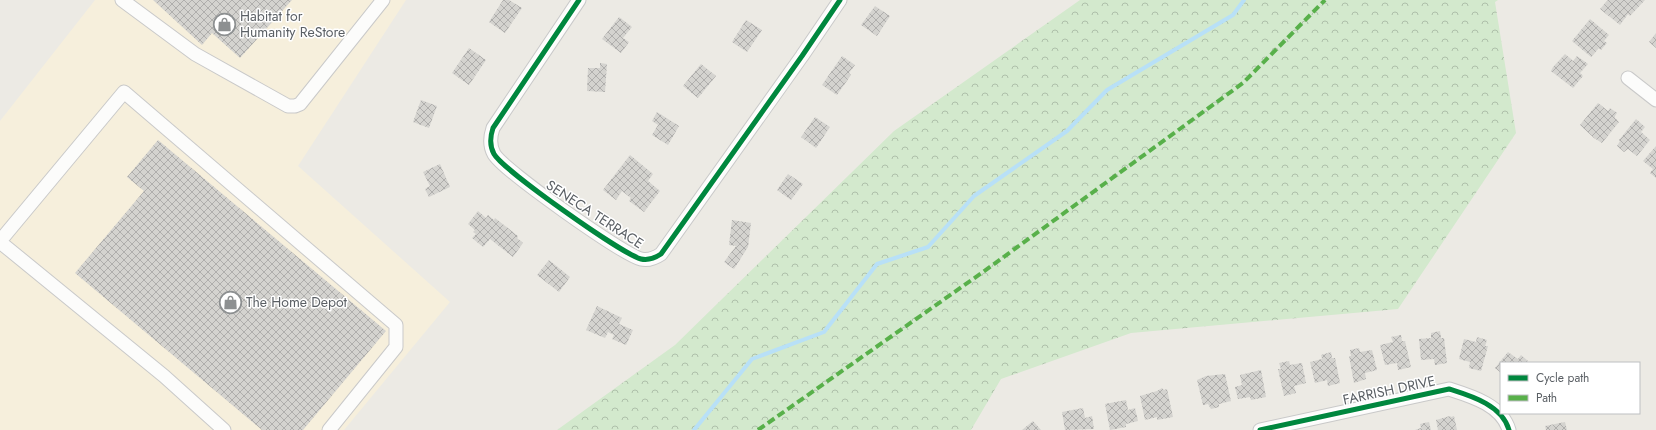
<svg xmlns="http://www.w3.org/2000/svg" width="1656" height="430" viewBox="0 0 1656 430" font-family="Jost,sans-serif">
	<defs>
		<pattern id="forest-crowns" width="20" height="18" patternUnits="userSpaceOnUse"><rect width="20" height="18" fill="#d3e9cd"/><path d="M2 6a3 3 0 1 1 6 0M12 15a3 3 0 1 1 6 0" fill="none" stroke="#aec0aa"/></pattern>
		<pattern id="building-cross-hatch" width="8" height="8" patternUnits="userSpaceOnUse"><rect width="8" height="8" fill="#d4d3cf"/><path d="M0 0l8 8M0 8l8-8" fill="none" stroke="#afaeac"/></pattern>
	</defs>
	<rect width="100%" height="100%" fill="#eceae4"/>
	<path fill="#f6efdc" d="M95 0H406L298 166 450 302 344 430H0V121Z"/>
	<path fill="url(#forest-crowns)" d="M1080 0H1498L1495 2 1516 133 1398 309 1131 333 1001 379 971 430H557L675 345 894 131Z"/>
	<g fill="none" stroke-linecap="round" stroke-linejoin="round">
		<path stroke="#b8e0f7" stroke-width="4" d="M694 430 752 359 824 332 877 264 928 247 974 196 1067 131 1107 90 1233 15 1244 0"/>
	</g>
	<path fill="url(#building-cross-hatch)" d="M153 0H292L240 58 212 33 202 45Z
		M503 0H509L522 8 505 33 489 22Z
		M1608 0H1645L1630 16 1628 14 1620 25 1600 9Z
		M875 6 890 16 877 36 861 25Z
		M619 17 632 27 623 38 629 42 621 53 602 39Z
		M1590 19 1609 35 1604 41 1607 43 1601 50 1599 48 1591 57 1572 41Z
		M746 20 762 30 747 52 732 42Z
		M1656 33V48L1649 42Z
		M469 48 486 60 469 85 452 73Z
		M1565 54 1573 61 1577 56 1588 64 1580 73 1583 76 1573 88 1551 71 1553 67Z
		M842 56 855 65 849 73 851 75 837 95 822 85Z
		M600 63 607 64 605 92 587 91 588 68H600Z
		M701 64 716 76 698 98 683 86Z
		M421 100 437 106 429 128 413 122Z
		M1598 103 1608 111 1610 108 1617 113 1615 116V118L1619 122 1602 143 1594 138 1580 125Z
		M657 112 679 126 668 145 652 135 658 125 652 121Z
		M815 117 830 127 816 148 801 137Z
		M1636 119 1645 127 1641 132 1650 140 1637 156 1628 149 1624 152 1617 146 1620 141 1619 140Z
		M158 140 386 331 303 430H262L75 273 144 191 127 177Z
		M1656 146V178L1650 173 1653 169 1643 161Z
		M630 155 653 174 648 181 660 191 644 212 629 201 631 198 622 191 616 200 603 190Z
		M440 164 450 187 429 197 425 189 430 186 423 172Z
		M788 174 803 184 791 200 777 190Z
		M478 211 486 218 488 215 494 220 495 218 518 236 517 238 523 243 513 257 490 239 483 247 472 238 476 234 473 232 475 230 468 224Z
		M732 220 751 223 748 247 734 269 724 262 736 246 729 245Z
		M549 260 570 277 559 292 537 275Z
		M597 306 622 318 619 324 633 330 626 345 612 339 614 335 608 332 605 338 586 330Z
		M1440 331 1441 338H1444L1447 363 1435 365 1434 359 1421 360 1419 339 1431 338V333Z
		M1401 335 1402 341H1405L1411 367 1398 370 1397 363 1385 365 1380 345 1393 342 1391 337Z
		M1477 337 1487 340 1485 346H1488L1481 371 1469 368 1470 362 1459 359 1464 339 1476 342Z
		M1359 348 1360 352 1372 350 1377 370 1365 373 1366 379 1354 383 1349 356H1351L1350 350Z
		M1331 352 1332 358H1335L1340 383 1328 386 1327 380 1315 383 1310 362 1322 359 1321 355Z
		M1508 352 1518 359 1521 355 1528 361 1527 363H1501V373L1495 368Z
		M1289 361 1290 365 1302 363 1306 383 1294 386 1296 393 1284 396 1278 369H1281L1279 363Z
		M1261 370 1266 397 1251 400 1250 397 1238 399 1235 387 1242 385 1240 375Z
		M1225 374 1231 401 1219 404V407L1211 409 1208 404 1203 405 1197 380 1206 376Z
		M1162 388 1164 390 1167 389 1173 417 1157 420V417L1145 420 1140 396 1157 391Z
		M1126 400 1128 410 1135 408 1138 421 1126 424V427L1110 430 1105 404Z
		M1083 408 1085 418 1092 416 1094 429 1065 430 1062 412Z
		M1450 416 1451 417 1454 416 1457 430H1438L1436 420Z
		M1033 421 1041 430H1022Z
		M1429 422 1431 430H1415L1421 428 1420 424Z
		M1565 422 1567 430H1546L1545 426Z"/>
	<g fill="none" stroke-linecap="round" stroke-linejoin="round">
		<defs>
			<path id="minor" d="M122 0 195 54 288 106H295L300 104 383 0
				M579 0 493 128C490 137 489 145 494 154 503 170 622 254 641 259 649 261 655 258 661 254L802 56 840 0
				M1628 78 1656 100
				M0 241 124 92 396 325V347L329 430
				M0 242 164 376 224 430
				M1260 430 1449 389C1471 396 1502 405 1509 430"/>
		</defs>
		<use href="#minor" stroke="#c9c9c9" stroke-width="15"/>
		<use href="#minor" stroke="#fcfcfb" stroke-width="13"/>
		<path stroke="#58b04a" stroke-width="4" stroke-dasharray="8 4" stroke-linecap="butt" d="M758 430 983 272 1243 83 1325 0"/>
		<defs>
			<path id="cycleway" d="M579 0 493 128C490 137 489 145 494 154 503 170 622 254 641 259 649 261 655 258 661 254L802 56 840 0
				M1260 430 1449 389C1471 396 1502 405 1509 430"/>
		</defs>
		<use href="#cycleway" stroke="#fff" stroke-width="8"/>
		<use href="#cycleway" stroke="#00873e" stroke-width="5"/>
	</g>
	<defs>
		<symbol id="shop-ring" viewBox="-11 -11 22 22"><circle r="9.5" fill="#fff" stroke="#8d9091" stroke-width="1.5"/><path d="M-5-2.5h2.3a2.7 3.5 0 0 1 5.4 0H5L5.5 6h-11ZM-1.5-2.5h3a1.5 2.3 0 0 0-3 0Z" fill="#8d9091"/></symbol>
	</defs>
	<g fill-rule="evenodd">
		<use href="#shop-ring" x="212" y="12" width="25" height="25"/>
		<use href="#shop-ring" x="218" y="290" width="25" height="25"/>
	</g>
	<g text-anchor="middle" stroke-width="3" stroke-linejoin="round" paint-order="stroke">
		<g font-size="14" fill="#5a5f64" stroke="#fff" text-anchor="start">
			<text x="240" y="21">Habitat for<tspan x="240" dy="16">Humanity ReStore</tspan></text>
			<text x="246" y="307">The Home Depot</text>
		</g>
		<g font-size="14" fill="#5a5f64" stroke="#fff">
			<text transform="translate(595 214) rotate(33)" y="5">SENECA TERRACE</text>
			<text transform="translate(1389 390) rotate(-12)" y="5">FARRISH DRIVE</text>
		</g>
	</g>
	<rect x="1500" y="362" width="140" height="52" fill="#ffffff" stroke="#bdbfc1"/>
	<rect x="1508" y="375" width="20" height="6" fill="#00873e" stroke="#bdbfc1"/>
	<text x="1536" y="382" font-size="12" fill="#5a5f64">Cycle path</text>
	<rect x="1508" y="395" width="20" height="6" fill="#58b04a" stroke="#bdbfc1"/>
	<text x="1536" y="402" font-size="12" fill="#5a5f64">Path</text>
</svg>
